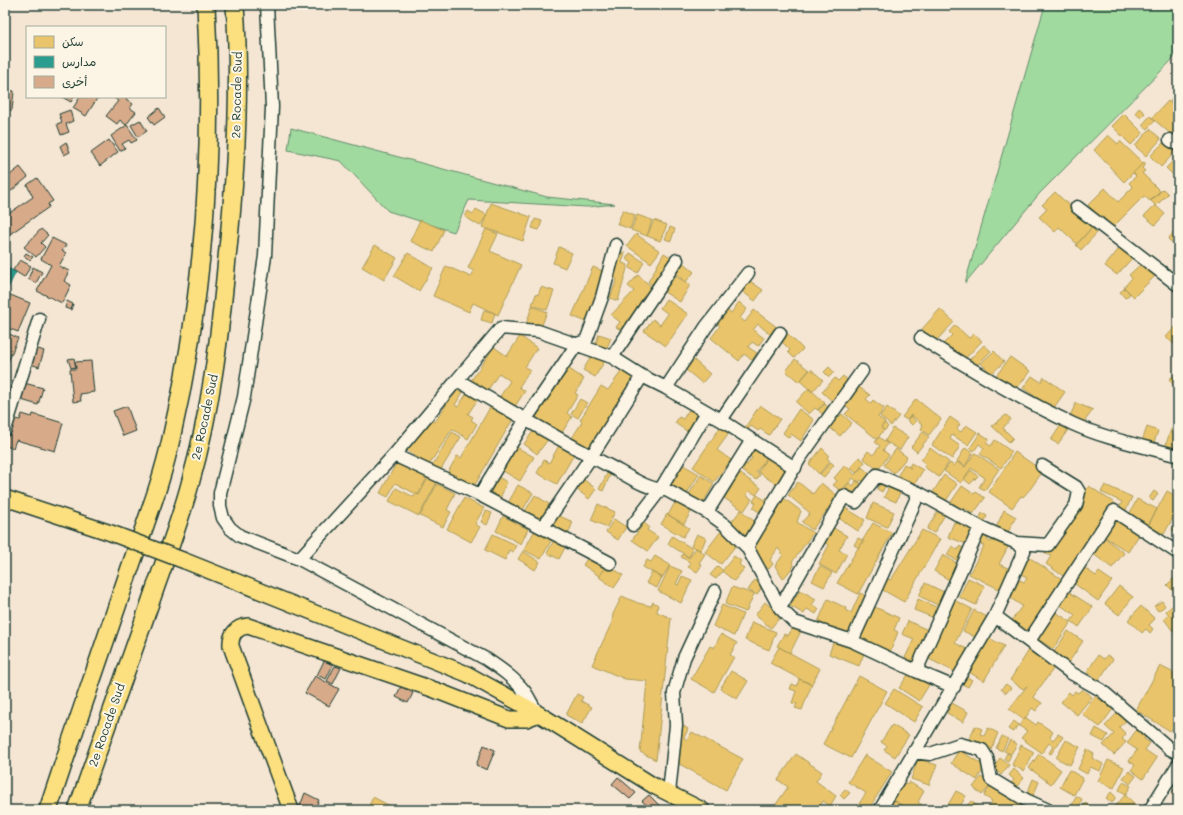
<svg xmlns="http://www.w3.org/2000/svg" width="1183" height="815" viewBox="0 0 1183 815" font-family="Mali,'Playpen Sans Arabic',sans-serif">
	<rect width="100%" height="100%" fill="#f5e6d3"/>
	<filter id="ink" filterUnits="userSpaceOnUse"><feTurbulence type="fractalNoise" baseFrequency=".025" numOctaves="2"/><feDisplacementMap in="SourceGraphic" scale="8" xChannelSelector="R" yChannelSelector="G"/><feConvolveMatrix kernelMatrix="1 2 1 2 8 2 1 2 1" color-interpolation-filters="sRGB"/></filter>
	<g filter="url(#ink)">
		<path fill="#a1da9f" stroke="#608c6a" d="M1045 5H1178V54L1040 193 965 283Z
			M291 128 547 197 615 204 587 207 469 200 454 232 388 211 341 161 288 150Z"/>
		<path fill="#e9c46a" stroke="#ac9c5a" d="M1178 89V106L1170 101Z
			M1168 101 1178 110V128L1172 135 1152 118Z
			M1139 108 1145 113 1141 118 1135 113Z
			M1124 114 1143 133 1131 145 1112 126Z
			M1150 116 1155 121 1147 129 1142 125Z
			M1150 129 1161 139 1146 156 1135 146Z
			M1108 135 1118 144 1120 141 1143 163 1124 182 1094 150Z
			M1166 140 1177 150 1161 167 1150 156Z
			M1178 156V180L1166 168Z
			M1144 162 1146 164 1142 168 1145 171 1142 173 1160 191 1150 201 1144 196 1113 227 1103 217 1101 218 1088 205 1105 188 1118 202 1133 187 1129 183 1136 176 1133 173Z
			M1163 189 1168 194 1156 206 1151 201Z
			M1055 192 1092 227 1077 244 1059 227 1055 232 1039 217 1047 209 1042 205Z
			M491 203 531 217 523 241 482 227Z
			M1155 205 1165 214 1155 225 1144 216Z
			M476 209 487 215 480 226 465 217 468 211 473 214Z
			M623 210 635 215 630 229 617 224Z
			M637 215 652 220 647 236 631 230Z
			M535 219 542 221 539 230 532 228Z
			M420 220 444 230 434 252 410 241Z
			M654 220 667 225 660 241 647 236Z
			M670 227 675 229 671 241 665 239Z
			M1178 227V248L1168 239Z
			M1092 228 1097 233 1081 250 1076 245Z
			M486 229 498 234 490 251 521 265 498 315 473 303 469 312 433 296 446 266 471 277 474 271 468 268Z
			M636 234 660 251 651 263 627 246Z
			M613 238 622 241 619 251 625 253 622 263 628 265 618 301 610 298 617 279 609 276 612 267 604 264Z
			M375 245 397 258 384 280 362 267Z
			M1122 245 1134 256 1117 275 1105 266Z
			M559 247 572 253 565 268 553 263Z
			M408 253 433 268 419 291 394 276Z
			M630 253 644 262 638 273 629 268 632 263 626 259Z
			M664 253 674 259 657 288 648 282Z
			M681 261 694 272 686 282 672 271Z
			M1143 262 1156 275 1134 297 1124 287 1132 278 1129 275Z
			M593 267 605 272 597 290 602 292 589 323 572 316Z
			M671 273 690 285 680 302 661 290Z
			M638 275 655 290 621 330 616 327 620 322 611 315 634 291 628 286Z
			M747 279 763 290 755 301 739 289Z
			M541 287 554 291 547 310 532 305 536 294 538 295Z
			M1125 288 1130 294 1125 298 1120 292Z
			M666 299 688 314 666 346 644 331 653 319 660 325 668 314 660 308Z
			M739 302 747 309 740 318 745 322 754 310 778 328 772 336 758 324 753 330 764 338 758 346 752 342 748 347 757 353 752 360 744 354 739 361 711 338 720 326 714 321 724 308 731 313Z
			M532 306 547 312 540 330 526 325Z
			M940 309 954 322 935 342 922 329Z
			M484 310 495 313 492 323 481 320Z
			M1178 324V345L1177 347 1166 337Z
			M955 325 969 338 974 334 982 341 963 361 943 344 952 335 949 332Z
			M786 332 803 349 794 358 788 352 790 350 779 339Z
			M599 334 611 338 606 350 595 346Z
			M520 336 537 348 525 367 530 370 519 387 525 391 514 408 499 398 510 381 499 373 486 393 470 382 494 347 507 356Z
			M984 345 991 351 976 366 970 359Z
			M994 351 1004 362 991 374 981 363Z
			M592 355 604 362 595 377 583 370Z
			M1010 357 1030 371 1016 390 996 376Z
			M795 359 809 370 799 382 786 371Z
			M694 360 710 374 702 383 686 370Z
			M565 366 584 379 575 393 578 395 567 413 572 417 561 434 535 418 545 402 542 400Z
			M829 367 834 372 829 377 824 372Z
			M623 369 637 378 591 450 572 438 582 422 580 420 601 386 608 390Z
			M811 369 823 380 812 392 800 381Z
			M1178 373V392L1169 379Z
			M843 376 850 382 833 402 822 392 835 378 838 381Z
			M1032 376 1041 382 1044 377 1065 392 1053 409 1023 388Z
			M859 387 870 395 866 399 871 403 873 400 884 408 878 417 885 422 881 427 884 430 877 439 845 414 850 409 843 404 848 397 851 399Z
			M809 388 825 403 817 410 815 408 809 414 796 402Z
			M456 390 463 392 455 405 458 407 467 393 478 399 468 414 473 417 471 420 477 424 468 439 452 429 429 465 406 450 430 419 435 422Z
			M580 399 587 403 578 418 571 414Z
			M916 399 941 419 929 435 921 429 923 425 911 415 907 420 902 417Z
			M1076 403 1093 410 1084 422 1070 416Z
			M492 404 514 417 473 488 447 474 457 456 461 458Z
			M825 404 829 409 822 414 818 410Z
			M760 405 780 419 769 435 760 429 758 431 751 426 747 431 744 429Z
			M887 407 899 416 891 426 880 416Z
			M690 408 703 417 691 434 675 423 679 417 683 419Z
			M799 409 814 420 801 441 791 434 789 438 783 433Z
			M842 414 852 423 840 436 829 427Z
			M1006 415 1011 419 1003 428 1013 438 1009 442 992 426Z
			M911 416 916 422 912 425 907 420Z
			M950 417 960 424 957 429 961 432 966 425 977 432 968 445 952 435 950 439 960 446 952 459 932 445Z
			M1063 422 1070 427 1058 444 1051 440Z
			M885 423 888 427 884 431 881 427Z
			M721 426 730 432 717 450 731 460 714 482 693 467Z
			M1178 426V451L1165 447 1171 429 1176 430Z
			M536 427 550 437 537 454 524 444Z
			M1147 427 1158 431 1152 448 1141 444Z
			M893 428 908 437 900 450 885 441Z
			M452 432 461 437 440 471 432 466Z
			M923 432 929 437 917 452 911 447Z
			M980 433 989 439 986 443 991 446 995 440 1012 452 1001 468 980 454 984 448 979 444 974 451 970 448Z
			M879 437 888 444 883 450 889 455 878 470 863 458 868 451 873 455 880 446 875 442Z
			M508 442 534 457 520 481 503 471 506 466 496 461Z
			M561 442 576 451 557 484 537 473 544 460 549 463Z
			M756 447 768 456 756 472 760 475 756 480 736 467 741 460 747 465 752 458 750 456Z
			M822 448 829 455 827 458 830 461 819 474 809 464Z
			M930 448 949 462 939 477 924 467 926 464 921 460Z
			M965 448 973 453 965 466 957 461Z
			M896 449 907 457 894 473 884 465Z
			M1015 452 1043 471 1031 488 1023 497 1021 496 1012 508 989 492Z
			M975 453 999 469 985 490 979 487 985 478 971 468 961 483 944 471 950 463 954 466 957 462 965 467Z
			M769 454 791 469 779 486 758 472Z
			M859 457 865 462 856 473 850 468Z
			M397 462 427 478 418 495 395 483 388 497 380 493Z
			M831 462 834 465 824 477 820 474Z
			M1178 462V480L1173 478Z
			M680 463 699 474 686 495 668 484Z
			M911 463 923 470 913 487 897 477 904 464 911 468 909 467Z
			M845 465 855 475 862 467 873 477 866 485 861 480 858 483 853 478 841 491 833 485 837 481 834 478Z
			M609 470 612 471 603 491 599 489Z
			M735 470 761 488 756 495 750 491 746 495 752 499 744 511 724 498 732 486 726 482Z
			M971 470 978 476 970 484 964 479Z
			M578 475 596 489 589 499 571 485Z
			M701 475 714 484 703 503 689 494Z
			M944 475 957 484 946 501 933 492Z
			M498 477 507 482 499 501 489 496Z
			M428 478 437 482 419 516 389 501 396 488 414 497 416 493 419 495Z
			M857 480 864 486 854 499 843 490 849 483 853 486Z
			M798 482 813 494 821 483 838 496 812 530 802 522 810 513 788 495Z
			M881 482 886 485 882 492 877 489Z
			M437 484 455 493 447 510 451 512 443 527 420 516Z
			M518 485 533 493 521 513 507 505Z
			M890 485 901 490 896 502 884 497Z
			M1105 485 1132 497 1125 512 1119 509 1122 502 1101 492Z
			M962 486 974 494 976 492 985 498 973 514 964 508 963 510 951 502Z
			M1089 486 1116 504 1066 578 1046 564 1051 556 1045 553 1079 504 1077 502Z
			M1154 491 1158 494 1153 501 1149 498Z
			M1167 491 1176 496 1178 492V509L1164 534 1148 526Z
			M535 495 549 504 539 522 524 513Z
			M757 495 765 500 767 497 773 500 766 510 762 507 759 512 753 508 756 503 753 501Z
			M781 496 801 511 797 522 813 533 792 562 794 566 783 579 775 566 783 555 778 548 770 560 773 564 769 569 765 567 752 547 776 513 771 509Z
			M464 498 484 508 475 524 480 527 471 542 447 529Z
			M677 499 693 508 684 524 668 515Z
			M1137 499 1157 509 1148 525 1129 515Z
			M873 503 894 512 887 527 867 518Z
			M598 504 615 512 607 527 591 520Z
			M844 507 865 520 858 531 837 517Z
			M939 509 946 513 934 533 927 529Z
			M741 510 755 522 750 528 754 531 745 540 728 526Z
			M1004 510 1016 517 1006 536 995 530Z
			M486 511 492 513 487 525 481 522Z
			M553 513 573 522 567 537 546 527Z
			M982 513 987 516 984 522 979 520Z
			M667 514 689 528 683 537 661 524Z
			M503 516 528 529 521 544 496 531Z
			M1113 518 1139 535 1128 552 1102 535Z
			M614 519 626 527 618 540 606 532Z
			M1178 521V534L1172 530Z
			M954 522 975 530 969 545 948 537Z
			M644 523 649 527 647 530 658 537 648 551 632 540Z
			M873 523 892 533 858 594 837 583Z
			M832 527 847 536 839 550 847 554 836 574 819 564 829 545 823 542Z
			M535 530 552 539 541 559 524 550Z
			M922 530 940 539 904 602 881 589 888 579 891 580Z
			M721 531 737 544 721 564 705 552Z
			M493 534 516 545 513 552 509 550 505 560 485 550Z
			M697 534 706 538 701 550 691 546Z
			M983 534 989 537 987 540 991 542 994 537 1009 545 999 564 1014 571 1003 591 969 574 984 546 979 543Z
			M672 536 693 549 689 557 668 544Z
			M1104 537 1124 553 1112 568 1092 553Z
			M555 538 567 544 559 559 547 553Z
			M858 538 864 541 859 548 854 545Z
			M952 546 958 550 960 546 966 550 960 562 947 555Z
			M696 548 705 554 699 563 702 565 697 572 688 567 691 563 681 557 683 554 689 558Z
			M523 551 540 562 535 570 518 559Z
			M590 554 606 565 599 576 583 565Z
			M943 555 960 565 951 581 934 571Z
			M655 556 670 565 662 578 643 567 647 560 651 562Z
			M734 556 741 561 739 564 744 569 734 581 722 571Z
			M1027 556 1062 579 1031 633 1012 620 1022 606 1009 597 1020 580 1024 582 1027 578 1017 571Z
			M608 565 623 575 614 588 599 577Z
			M670 566 682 571 676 584 678 585 682 576 692 580 681 603 658 591Z
			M718 566 723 571 716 579 710 575Z
			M820 566 832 573 824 587 812 581Z
			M1083 567 1096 576 1099 572 1112 581 1098 601 1072 582Z
			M652 572 662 577 657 588 646 583Z
			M1178 574V593L1176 594 1167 585Z
			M968 578 985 586 976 605 959 597Z
			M755 580 763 585 757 595 748 590Z
			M925 583 948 594 942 607 919 596Z
			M1119 586 1133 597 1119 615 1105 604Z
			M732 587 754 594 746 612 725 604Z
			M800 590 816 599 812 605 819 609 816 614 807 609 804 614 790 606Z
			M1066 590 1093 607 1079 627 1071 621 1075 615 1057 603Z
			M860 593 870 598 851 638 818 622 828 599 846 608 845 610 851 613Z
			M622 596 638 603 651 606 653 602 658 605 657 612 671 618 656 760 640 752 647 681 625 679 592 665 612 622 613 614Z
			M918 599 941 609 937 619 914 610Z
			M954 600 972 609 955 643 971 651 959 674 925 657Z
			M1162 601 1165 606 1158 611 1154 606Z
			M1178 601V637L1174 635 1175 630H1172L1164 619 1169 615 1166 611Z
			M765 602 781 616 771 628 755 615Z
			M722 605 743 614 734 636 713 626Z
			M1141 606 1155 619 1149 625 1153 629 1150 633 1146 629 1142 633 1128 620Z
			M875 607 899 618 894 630 898 632 889 655 859 642Z
			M974 610 989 618 979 639 963 631Z
			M1054 611 1071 622 1053 649 1038 639Z
			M908 621 930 631 914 667 903 662 914 639 902 634Z
			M752 622 776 632 769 650 745 640Z
			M793 627 801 631 790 653 777 646 784 634 788 636Z
			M1068 631 1083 641 1069 662 1054 652Z
			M721 634 737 643 730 655 734 657 714 692 691 679 710 646 714 648Z
			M987 637 1004 646 984 681 967 671Z
			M834 640 865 651 859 666 829 654Z
			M779 647 820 669 811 685 770 663Z
			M1031 647 1056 665 1033 697 1042 703 1036 711 1032 708 1024 720 1009 709 1027 686 1023 689 1010 680Z
			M1098 655 1104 659 1107 655 1113 659 1099 680 1087 672Z
			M1160 666 1178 675V730L1174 727 1170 731 1136 710Z
			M731 671 748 681 737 699 720 689Z
			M910 672 929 685 919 701 899 688Z
			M859 676 887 691 851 758 823 744Z
			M967 677 972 680 968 687 962 684Z
			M799 679 812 684 802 710 795 708 797 704 792 703 796 691 790 689 792 684 797 686Z
			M1006 684 1011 688 1006 693 1001 689Z
			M894 689 923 707 914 722 885 703Z
			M1082 689 1092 697 1077 715 1061 702 1069 692 1072 695 1075 691 1078 693Z
			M577 694 583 697 581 701 592 707 582 724 566 715Z
			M1095 696 1113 709 1100 727 1082 714Z
			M952 703 968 712 963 722 947 713Z
			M1119 711 1128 719 1119 727 1126 734 1122 739 1126 742 1114 755 1103 745 1114 734 1105 726Z
			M1025 717 1036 725 1038 722 1053 732 1050 737 1053 740 1058 734 1063 737 1051 754 1049 753 1053 746 1049 743 1042 753 1021 738 1027 731 1019 726Z
			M1014 721 1019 725 1013 732 1008 729Z
			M682 725 688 729 684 738 687 740 692 732 743 759 726 790 674 761 681 748 676 745 681 737 677 735Z
			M892 725 909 735 895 757 884 750 887 746 881 742Z
			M975 726 982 729 980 734 984 736 988 728 998 733 991 750 969 740Z
			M1096 728 1108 735 1104 742 1092 736Z
			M1138 728 1147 735 1144 739 1150 743 1145 750 1157 758 1143 779 1131 770 1135 765 1129 761 1137 750 1127 743Z
			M1002 736 1008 739 1002 751 996 748Z
			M1010 740 1017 744 1011 754 1004 751Z
			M1066 740 1080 747 1070 765 1056 758Z
			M1021 745 1034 752 1024 771 1012 765Z
			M959 750 985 766 977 780 951 763Z
			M1087 750 1094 754 1092 758 1103 764 1100 771 1090 767 1087 774 1078 769Z
			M1007 753 1011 755 1008 761 1004 759Z
			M796 754 822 772 816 781 836 796 830 806 823 801 818 810H772L788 787 778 780Z
			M1039 754 1061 770 1051 784 1029 768Z
			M865 755 892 772 868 810H855L866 793 848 782Z
			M1000 758 1009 765 1001 775 993 768Z
			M918 759 937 765 929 785 911 779Z
			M1108 760 1124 767 1114 788 1098 781Z
			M1014 769 1024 778 1016 788 1011 783 1014 780 1009 775Z
			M1069 770 1083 778 1074 795 1060 787Z
			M1129 771 1136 776 1130 784 1123 778Z
			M981 777 991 785 982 795 973 787Z
			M1033 779 1039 782 1033 796 1027 794Z
			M1178 779V797L1172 795Z
			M903 782 907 785 909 782 924 791 918 802 922 805 919 810H910L892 799Z
			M1123 782 1131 786 1126 794 1119 790Z
			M992 783 1029 806 1026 810H994L989 807 992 801 984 796Z
			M845 789 850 793 844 799 840 795Z
			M956 791 966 796 958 810H945Z
			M1111 792 1116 797 1112 803 1106 798Z
			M1125 795 1135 804 1130 810H1112Z
			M1076 796 1082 799 1078 810H1070Z
			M373 797 394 808 393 810H367Z
			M892 799 908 810H884Z
			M971 801 981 809 980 810H963Z
			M1085 803 1093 808 1092 810H1081Z
			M933 805 946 810H931Z"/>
		<path fill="#2a9d8f" stroke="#278074" d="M5 267 16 272 7 290 5 289Z"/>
		<path fill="#d7aa89" stroke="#1f3d34" d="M5 90 14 91 12 110H5Z
			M62 97H74L71 102Z
			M80 97H98L86 116 73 108Z
			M113 97H127L126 99 133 104 130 108 136 112 126 125 120 120 117 124 106 116 118 101Z
			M159 108 165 117 154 125 148 117Z
			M70 110 73 121 66 124 69 132 61 135 57 124 62 122 59 114Z
			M5 116H7L5 137Z
			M140 120 147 131 138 137 131 125Z
			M127 125 137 140 131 143 129 140 122 144 125 148 120 151 111 136Z
			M109 140 118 152 100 166 91 153Z
			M66 142 70 152 64 155 60 146Z
			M20 167 28 177 5 196V179Z
			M37 178 53 201 48 204 49 207 7 236 5 233V216L33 197 27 185Z
			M41 229 48 235 41 243 45 247 36 257 24 247Z
			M52 238 66 245 62 251 66 253 59 266 69 271 64 281 71 285 62 303 37 291 51 265 41 259Z
			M26 253 33 257 30 260 24 256Z
			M20 260 31 266 24 277 13 270Z
			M33 267 42 272 36 283 28 279Z
			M8 294 30 303 18 332 5 327V301Z
			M67 301 73 304 71 310 65 308Z
			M5 332 18 338 5 369Z
			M27 345 44 351 39 367 22 361Z
			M74 358 76 367 71 368 68 359Z
			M91 361 94 392 80 394 81 401 73 402 70 369H76L75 362Z
			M13 380 43 388 38 405 8 396Z
			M127 406 136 431 123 436 113 411Z
			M22 414 32 417 33 414 63 423 55 451 16 440 13 448 5 446V416L20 420Z
			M324 661 333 665 326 679 317 675Z
			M335 666 341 668 333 684 327 681Z
			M315 676 339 689 329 706 305 693Z
			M401 686 413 693 408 703 396 697Z
			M484 745 495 750 487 770 476 765Z
			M618 777 636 793 630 799 612 784Z
			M305 793 319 800 314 810H306L300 806Z
			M649 795 661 807 658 810H652L642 801Z"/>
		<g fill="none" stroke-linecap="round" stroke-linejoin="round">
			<defs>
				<path id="minor" d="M267 5 272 107 265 256 244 397 220 493V506L223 518 230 528 240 536 299 559 486 659C501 669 514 678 525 692 530 699 532 706 538 713
					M1170 140 1178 145
					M1077 207 1178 285
					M921 338C970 369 1020 399 1073 424 1106 439 1143 446 1178 456
					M612 357 677 260
					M457 380 501 328 538 331 612 357 642 376 666 388 721 420 795 468
					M666 388 706 327 748 273
					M721 420 780 333
					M5 430 39 319
					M394 455 480 495 610 563
					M480 495 526 419 577 344 586 341 602 297 616 245
					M707 512 752 440
					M633 525 660 490 707 412
					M543 527 591 457 642 376
					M980 527 1017 543 1048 545 1076 505 1079 492 1076 487 1042 466
					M747 547 800 458 862 371
					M299 559 394 455 457 380C509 410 560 440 613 468 628 476 648 490 666 490L707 512 725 525 747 547 780 608 794 622 852 641 916 671
					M780 608 844 496 856 502 877 475 919 493
					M995 616 1024 551 1017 543
					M852 641 919 493 980 527 916 671 954 687
					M1029 641 1114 511 1178 553
					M913 752 930 754 960 744 982 750 987 758 991 779 1026 800 1048 810
					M669 793 676 725 674 693 684 658 715 591
					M880 810 995 616 1071 673 1101 690 1170 749 1178 753
					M1150 810 1178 765"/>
				<path id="major" d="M5 498 111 533
					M185 561 467 674 539 714 654 786 702 810
					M291 810 231 646C230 634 237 627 248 626L435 690 509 719H526L539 714"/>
				<path id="highway" d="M48 810C74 731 101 652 128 574 143 529 161 485 171 439 204 298 214 150 206 5
					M77 810C101 742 125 674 149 606 163 565 179 525 190 484 211 410 220 335 227 258 236 174 241 89 235 5"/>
			</defs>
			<use href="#minor" stroke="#1f3d34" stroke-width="15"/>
			<use href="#major" stroke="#1f3d34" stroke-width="18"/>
			<use href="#highway" stroke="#1f3d34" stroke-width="20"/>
			<use href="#minor" stroke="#fcf5e5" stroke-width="12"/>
			<use href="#major" stroke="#fce080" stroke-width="15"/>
			<use href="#highway" stroke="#fce080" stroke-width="17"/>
			<defs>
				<path id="major-bridge" d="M111 533 185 561"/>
			</defs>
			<use href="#major-bridge" stroke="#1f3d34" stroke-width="18" stroke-linecap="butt"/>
			<use href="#major-bridge" stroke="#fce080" stroke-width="15"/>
		</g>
	</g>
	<g text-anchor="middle" stroke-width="4" stroke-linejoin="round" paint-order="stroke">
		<g font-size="12" fill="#1f3d34" stroke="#fcf5e5">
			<text transform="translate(237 95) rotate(-89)" y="4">2e Rocade Sud</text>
			<text transform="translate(205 417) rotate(-78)" y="4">2e Rocade Sud</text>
			<text transform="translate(107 725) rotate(-71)" y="4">2e Rocade Sud</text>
		</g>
	</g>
	<rect width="1183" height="815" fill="none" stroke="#fcf5e5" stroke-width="20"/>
	<rect x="10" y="10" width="1163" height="795" fill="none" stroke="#1f3d34" stroke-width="1.5" filter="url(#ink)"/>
	<rect x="26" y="26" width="140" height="72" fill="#fcf5e5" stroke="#a4ab9e"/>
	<rect x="34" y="36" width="20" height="12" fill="#e9c46a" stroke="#a4ab9e"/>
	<text x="62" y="46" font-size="12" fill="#1f3d34">سكن</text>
	<rect x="34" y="56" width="20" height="12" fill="#2a9d8f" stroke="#a4ab9e"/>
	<text x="62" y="66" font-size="12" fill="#1f3d34">مدارس</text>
	<rect x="34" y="76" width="20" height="12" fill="#d7aa89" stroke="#a4ab9e"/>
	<text x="62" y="86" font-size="12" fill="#1f3d34">أخرى</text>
</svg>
